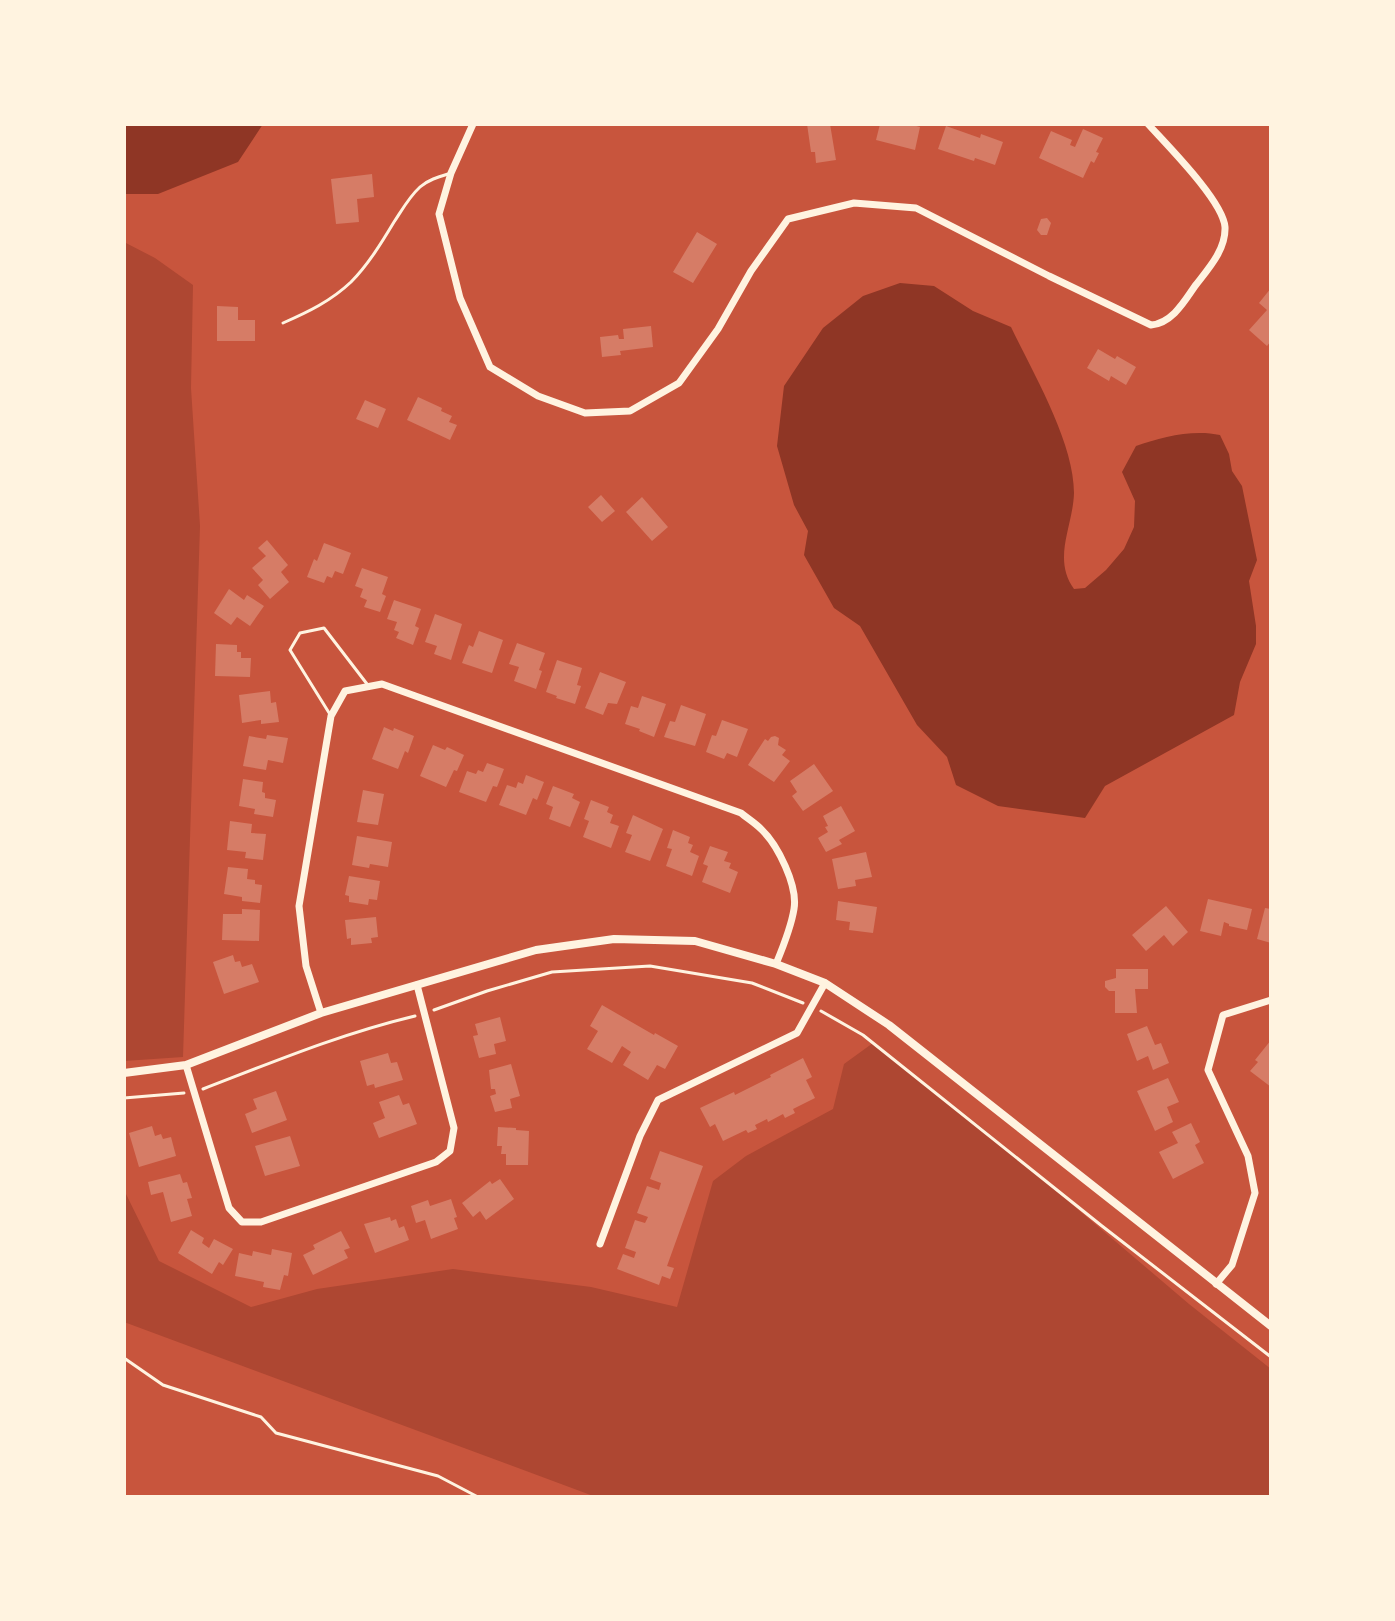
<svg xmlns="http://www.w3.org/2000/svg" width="1395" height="1621" viewBox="0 0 1395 1621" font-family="'Playfair Display',serif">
	<rect width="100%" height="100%" fill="#c8553d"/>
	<path fill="#ae4732" d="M124 242 155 258 193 285 191 388 200 526 183 1057 124 1061Z
		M873 1043 981 1127 1189 1304 1271 1369V1497H596L124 1322V1190L159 1261 251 1307 317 1289 453 1269 591 1287 677 1307 713 1181 746 1156 833 1109 844 1064Z"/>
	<path fill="#8f3625" d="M124 124H263L238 162 158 194H124Z
		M900 283 934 286 973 311 1011 327C1033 373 1074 442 1074 493 1073 527 1052 558 1074 589L1085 588 1106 570 1124 549 1134 527 1135 501 1122 472 1136 446C1161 437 1193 429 1220 435L1229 454 1232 471 1242 486 1257 560 1249 581 1256 626V644L1240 682 1234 715 1105 786 1085 818 998 806 956 785 947 757 917 725 860 626 834 608 804 555 808 531 794 505 777 446 784 386 823 328 863 296Z"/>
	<path fill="#d67c66" d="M807 124H830L836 160 816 163 815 152H811Z
		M880 124H909L920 127 915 150 876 140Z
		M946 126 980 138 981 134 1003 142 995 165 975 158 974 161 938 149Z
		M1083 129 1103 138 1096 152 1099 153 1094 163 1091 161 1083 178 1039 158 1051 131 1072 140 1070 145 1075 147Z
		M372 174 374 197 357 199 359 222 336 224 331 179Z
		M1047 218 1051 223 1047 235H1041L1037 230 1041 219Z
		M697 232 717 244 693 283 673 272Z
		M1271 288V341L1267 346 1249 330 1267 310 1259 303Z
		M217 306 238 307V320H255V341H217Z
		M651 326 653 347 620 351 621 355 602 357 600 337 618 335 619 339H624L623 329Z
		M1098 349 1115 359 1117 356 1136 367 1126 385 1111 376 1109 381 1087 368Z
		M418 397 442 408 441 411 452 416 449 422 457 425 450 440 407 420Z
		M365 400 386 409 378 428 356 419Z
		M601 495 615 511 602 522 588 507Z
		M642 497 668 527 652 541 626 512Z
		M267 540 288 565 281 572 289 582 270 599 258 585 263 580 252 568 266 556 258 548Z
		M324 543 351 553 343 574 335 571 332 578 327 576 324 583 307 577 314 559 317 561Z
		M362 568 388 577 382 594 386 596 380 612 364 607 367 600 360 597 363 589 355 586Z
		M229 589 244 600 247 595 264 606 250 626 237 617 231 625 214 613Z
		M394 600 421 609 415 626 419 628 413 645 396 638 399 632 394 630 397 622 387 619Z
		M435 614 462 624 451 660 434 654 437 646 425 642Z
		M479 631 503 640 492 673 462 663 469 645 473 647Z
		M517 643 545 653 539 670 542 671 536 689 514 681 519 667 509 664Z
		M216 644 237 645V652H241V658H251L250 677 215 676Z
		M557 660 582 668 577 685 581 686 575 704 556 698 557 696 546 692Z
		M600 672 626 682 617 704 608 703 603 715 585 708Z
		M270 691 271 703 276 702 279 722 261 724V720L242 723 239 695Z
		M642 696 666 704 654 737 639 731 640 729 625 724 631 706 638 708Z
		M681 705 706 714 695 746 664 737 670 721 675 722Z
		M722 720 748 729 737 757 727 753 724 759 706 752 712 735 716 736Z
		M384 727 393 731 394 728 414 736 408 753 405 751 398 769 372 759Z
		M267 735 288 738 283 763 268 760 266 770 243 766 249 736 266 739Z
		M775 736 779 738 778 745 786 750 782 755 790 761 774 782 748 765 765 739 768 741 771 737Z
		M433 745 445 750 447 747 464 755 457 771 454 770 446 787 420 776Z
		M487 763 504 769 497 787 493 786 486 802 459 792 467 771 476 774 478 770 483 772Z
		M814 764 833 791 803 811 792 796 797 792 790 781Z
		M526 775 544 782 537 800 533 798 526 815 499 805 507 785 516 788 518 782 523 784Z
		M243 779 263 782 262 792 265 793V798L276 800 273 817 254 814 255 809 239 806Z
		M553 786 574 794 572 798 580 802 570 827 549 819 553 807 546 804Z
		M363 790 384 794 378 825 357 822Z
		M591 800 609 807 607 812 613 815 610 823 619 826 611 848 583 837 589 821 584 819Z
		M841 806 855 831 839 840 842 844 826 852 818 838 828 832 825 827 828 826 823 816Z
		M633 815 663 829 650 861 625 852 632 835 626 833Z
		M230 821 252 824 251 833 266 834 263 860 245 858 246 852 227 850Z
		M673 830 690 837 688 843 693 845 690 852 699 856 692 876 666 866 672 849 667 848Z
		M357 836 392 842 388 867 370 864 369 868 352 865Z
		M710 846 728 852 724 861 731 863 729 868 738 872 730 893 702 882 708 866 703 864Z
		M866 852 872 877 855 880 856 886 838 889 832 859Z
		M228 867 248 869 247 879 255 880V884L262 885 260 903 242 901V897L224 894Z
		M349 876 380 881 377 900 369 899 368 905 349 902V896L345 895Z
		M1208 899 1252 909 1247 930 1229 926V924L1224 922 1221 936 1200 931Z
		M838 901 877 907 873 933 849 930 850 922 836 920Z
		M1166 906 1188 932 1173 946 1164 935 1146 951 1132 935Z
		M1265 908 1271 909V943L1257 939Z
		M242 909 260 910 259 941 222 940 223 914H242Z
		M376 917 378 937 371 938 372 943 351 945V938L347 939 345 920Z
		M233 955 235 962 240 961 242 967 252 964 259 982 224 994 213 962Z
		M1116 969H1148V989H1135L1137 1013H1115V991H1109L1105 987V981L1116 978Z
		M602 1005 654 1035 655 1033 678 1046 665 1069 657 1065 648 1080 623 1065 631 1052 622 1046 612 1063 587 1049 598 1031 590 1026Z
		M500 1017 506 1041 494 1044 496 1054 479 1058 473 1036 478 1035 475 1024Z
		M1147 1026 1155 1045 1161 1043 1169 1063 1153 1070 1148 1056 1137 1061 1127 1034Z
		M1271 1040V1087L1250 1071 1258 1062 1255 1060Z
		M388 1053 391 1063 397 1062 403 1080 375 1088 374 1084 367 1086 360 1061Z
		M803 1058 812 1077 806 1080 815 1098 793 1109 795 1113 785 1118 783 1114 768 1122 767 1119 755 1125 757 1129 748 1133 746 1130 723 1141 715 1124 710 1127 700 1108 734 1092 735 1095 771 1077 770 1075Z
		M511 1064 520 1096 510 1099 512 1108 495 1112 490 1096 496 1094 495 1089H491L489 1070Z
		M1168 1078 1179 1102 1167 1107 1173 1122 1155 1131 1137 1091Z
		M276 1091 287 1120 252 1133 245 1114 257 1109 253 1099Z
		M399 1095 403 1105 409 1103 417 1124 379 1138 373 1123 385 1118 379 1102Z
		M1191 1123 1200 1142 1195 1145 1204 1163 1173 1179 1159 1152 1178 1143 1172 1132Z
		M152 1126 155 1136 161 1134 163 1139 171 1137 176 1156 139 1167 129 1133Z
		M498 1127 516 1128V1130L529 1131 528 1165H506V1154H501L502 1146H497Z
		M290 1136 300 1166 265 1176 255 1146Z
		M660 1151 703 1166 667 1266 674 1268 670 1279 662 1276 659 1285 617 1269 623 1254 634 1258 636 1252 625 1248 635 1220 645 1223 648 1217 637 1213 647 1186 659 1190 661 1183 650 1179Z
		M180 1174 183 1183 187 1182 192 1198 187 1199 192 1216 171 1222 163 1192 151 1195 148 1182Z
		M500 1179 514 1199 486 1220 480 1211 473 1217 462 1203 490 1181 492 1184Z
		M451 1199 457 1217 454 1218 458 1229 431 1239 425 1220 416 1223 411 1206 428 1200 430 1206Z
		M390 1217 391 1221 396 1219 399 1228 404 1226 409 1240 375 1253 364 1224Z
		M191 1230 204 1238 202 1243 209 1248 214 1239 233 1249 223 1265 219 1262 212 1274 178 1253Z
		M341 1231 350 1248 344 1250 348 1258 313 1275 303 1255 315 1249 313 1245Z
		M272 1249 292 1253 288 1276 284 1275 280 1290 263 1287 264 1282 235 1276 239 1253 252 1256 253 1251 271 1255Z"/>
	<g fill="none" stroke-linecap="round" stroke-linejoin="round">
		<path stroke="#fff3e0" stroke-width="3" d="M434 1010 487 991 552 972 650 966 752 983 803 1003
			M821 1011 863 1035 1102 1226 1271 1357
			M203 1089C273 1062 343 1033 415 1016
			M124 1098 184 1093
			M124 1358 163 1385 261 1417 276 1433 438 1476 478 1497"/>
		<path stroke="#fff3e0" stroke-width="3" d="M283 323C308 312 331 301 351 282 368 265 382 242 394 222 402 210 409 197 420 187 428 180 438 177 448 174
			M331 716 290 650 300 633 324 628 367 684"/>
		<path stroke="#fff3e0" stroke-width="7" d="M473 124 451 173 439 214 460 298 490 367 538 396 585 413 630 411 679 383 718 329 751 271 788 219 854 203 916 208 1049 276 1151 325C1172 323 1184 302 1195 286 1208 269 1226 250 1225 227 1223 201 1167 145 1148 124
			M321 1013 306 966 299 906 331 716 345 691 382 684 741 813C747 818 755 823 761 829 778 845 798 886 794 909 791 928 783 947 776 964
			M186 1065 229 1208 242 1222H261L436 1162 450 1151 454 1128 417 985
			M600 1244 640 1136 658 1100 797 1033 825 983
			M1216 1284 1232 1265 1255 1193 1248 1156 1208 1070 1223 1015 1271 1000"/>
		<path stroke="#fff3e0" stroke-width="8" d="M124 1073 186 1065 321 1013 536 950 614 939 695 941 776 964 825 983 889 1025 1271 1326"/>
	</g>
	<rect width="1395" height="1621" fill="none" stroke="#fff3e0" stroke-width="252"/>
</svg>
